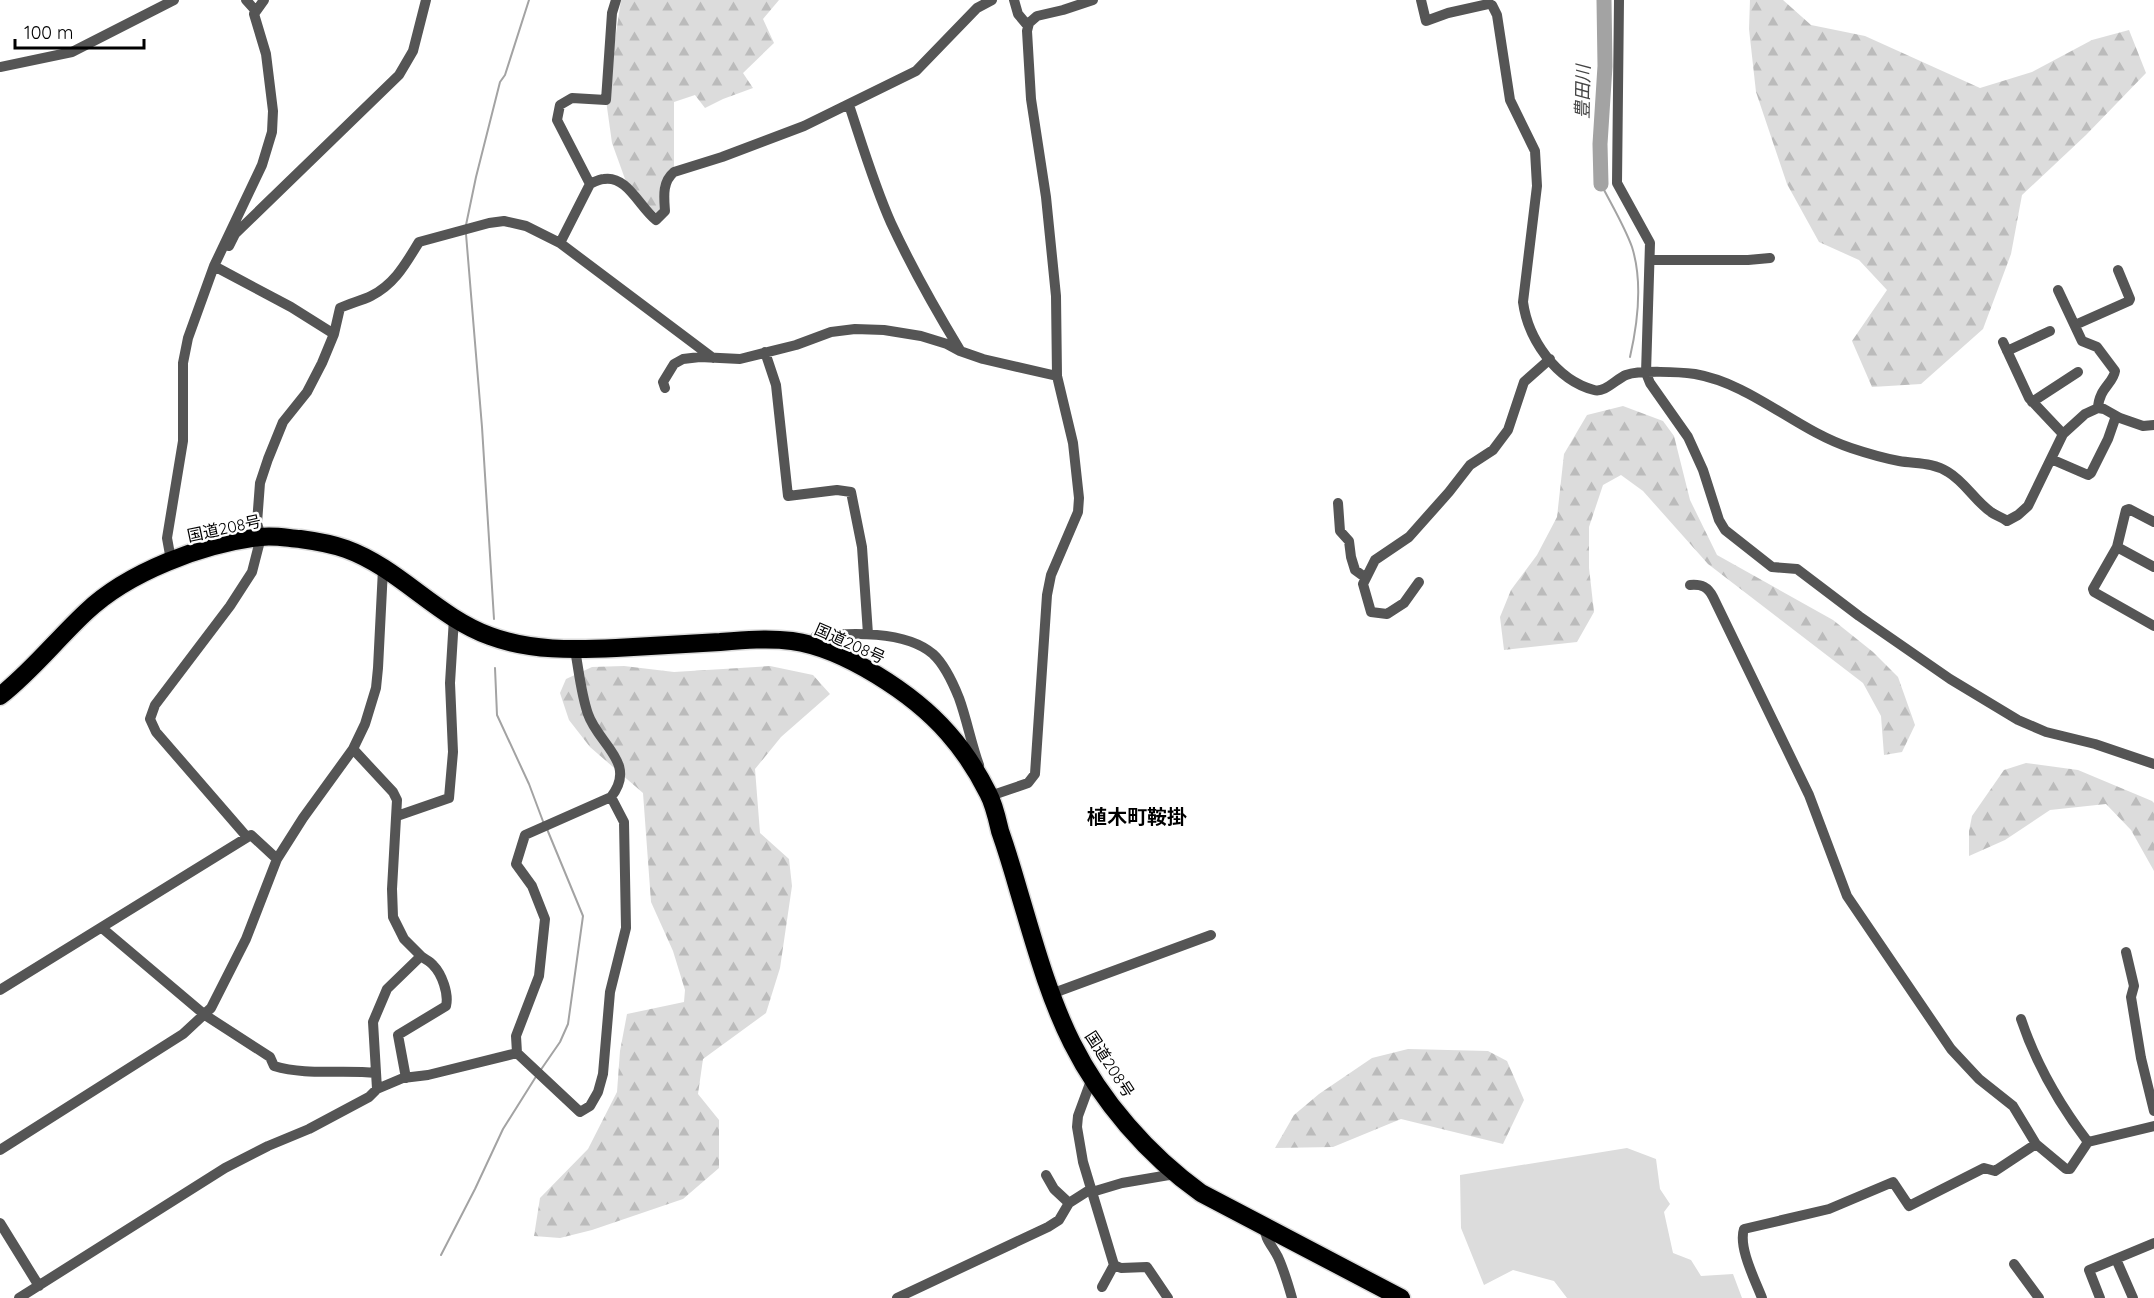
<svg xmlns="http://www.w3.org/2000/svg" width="2154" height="1298" viewBox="0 0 2154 1298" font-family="Quicksand,'Noto Sans JP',sans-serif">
	<defs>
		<pattern id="forest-firs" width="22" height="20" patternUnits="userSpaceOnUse" patternTransform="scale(1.5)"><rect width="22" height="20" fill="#dcdcdc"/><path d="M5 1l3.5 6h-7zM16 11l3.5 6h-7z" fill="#bbb"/></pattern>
	</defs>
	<rect width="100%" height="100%" fill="#fff"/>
	<path fill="url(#forest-firs)" d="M621 0H779L763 19 774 43 743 73 753 88 723 99 705 108 695 95 674 102V172L660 216 629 190 612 143 606 100Z
		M1750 0H1783L1811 25 1865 36 1980 88 2032 72 2092 40 2129 30 2146 73 2086 135 2022 195 2011 254 1983 329 1921 384 1872 387 1852 341 1887 290 1859 260 1819 242 1787 184 1756 92 1749 29Z
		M1623 406 1663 421 1674 436 1690 500 1717 555 1833 620 1873 652 1898 677 1915 725 1902 752 1884 755 1881 716 1863 683 1708 564 1643 491 1621 475 1603 485 1589 527V568L1594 612 1577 642 1504 650 1500 617 1511 590 1537 555 1557 517 1564 454 1587 415Z
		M624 666 674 672 770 666 813 675 830 694 781 737 755 769 760 833 789 859 792 886 780 968 766 1013 703 1059 698 1094 719 1120V1168L683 1199 592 1230 560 1238 534 1236 540 1198 588 1149 617 1092 620 1051 627 1014 684 1002 685 990 673 951 651 902 643 793 590 747 569 720 560 693 566 679 592 667Z
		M2026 763 2078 770 2152 801 2154 803V871L2131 830 2106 804 2050 810 2005 840 1969 856V831L1972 816 2004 770Z
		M1408 1049 1488 1051 1507 1061 1524 1100 1503 1144 1401 1119 1333 1147 1275 1148 1294 1115 1319 1094 1372 1058Z"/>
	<path fill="#dcdcdc" d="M1627 1148 1656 1159 1660 1189 1670 1204 1664 1212 1673 1253 1691 1260 1701 1276 1733 1274 1742 1298H1567L1554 1281 1513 1270 1484 1285 1461 1228 1460 1175Z"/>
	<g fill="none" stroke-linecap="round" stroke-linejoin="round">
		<path stroke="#a3a3a3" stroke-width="2" d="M1601 184C1611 204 1624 225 1632 247 1643 282 1638 322 1630 357
			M466 225 476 177 500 82 505 75 529 0
			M466 234 482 427 494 619
			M495 668 497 715 529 784 544 824
			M540 1071 560 1042 568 1024 583 916 547 829
			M441 1255 475 1189 503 1129 537 1075"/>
		<path stroke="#a3a3a3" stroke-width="15" d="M1601 184 1600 144 1605 66 1604 0"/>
		<defs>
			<path id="highway" d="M0 696C31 672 57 639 86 612 128 572 202 544 260 537 273 535 287 538 300 539 315 541 332 544 346 549 399 568 437 617 490 636 530 651 574 650 616 648 651 646 685 644 720 642 744 640 769 638 792 641 844 648 914 694 948 733 964 751 977 771 988 793 994 804 997 818 1000 831 1007 851 1013 871 1019 892 1034 942 1048 995 1072 1043 1101 1101 1148 1155 1201 1193L1401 1298"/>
		</defs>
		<use href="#highway" stroke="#dbdbdb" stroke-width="21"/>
		<path stroke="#555" stroke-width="10" d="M246 0 255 10
			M1014 0 1018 14 1028 26
			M1421 0 1426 21 1448 13 1488 4 1492 5 1497 15 1510 100 1535 151 1537 186 1523 302C1528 339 1556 380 1594 390 1605 393 1616 379 1626 375 1640 370 1680 372 1695 374 1752 384 1796 430 1851 448 1866 453 1883 458 1899 461 1916 464 1932 462 1948 472 1965 482 1975 501 1991 512 1996 516 2002 517 2007 521L2018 515 2028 506 2063 434 2085 414 2098 408 2104 409 2120 418 2143 426 2154 425
			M1619 0 1617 183 1650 243 1646 373 1650 383 1688 437 1703 470 1719 520 1725 530 1772 567 1797 569 1859 616 1950 679 2018 720 2046 732 2095 744 2154 764
			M0 67 72 52 174 0
			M849 105C862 144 874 185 891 223 911 266 935 309 960 350
			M590 184 557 120 560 105 572 98 606 100 612 13 616 0
			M560 243 590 184C594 182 599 179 604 179 627 175 640 208 656 220L665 211C664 197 662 182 674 172L722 157 804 126 916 71 977 8 992 0
			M229 246 235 234 399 75 413 51 426 0
			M1651 260H1748L1770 258
			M214 266 291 307 334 334
			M2058 290 2082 341 2097 347 2115 371C2113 384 2099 388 2098 408
			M2075 325 2129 301 2130 299 2118 270
			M2003 342 2029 398 2063 434
			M2007 351 2050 331
			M765 352 776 385 788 496 837 490 851 492 862 547 868 634
			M665 388 663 382 674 364 683 359 700 357 740 359 796 345 831 332 855 329 884 330 921 336 947 344 960 351 983 359 1057 376
			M2032 402 2078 372
			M2051 459 2088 475 2091 473 2108 439 2116 416
			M1338 503 1340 531 1349 541 1351 557 1355 570 1366 578
			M2154 522 2129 509 2126 510 2117 547 2093 589 2094 592 2154 626
			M2117 547 2154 567
			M171 560 167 538 183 441V363L188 338 214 266 262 165 272 132 273 111 266 54 254 14 264 0
			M1419 582 1404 603 1387 614 1371 612 1363 584 1375 560 1409 537 1449 492 1470 465 1493 450 1508 430 1524 382 1550 359
			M1690 585C1702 584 1708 587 1713 597L1809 795 1847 896 1951 1049 1979 1079 2013 1106 2036 1144 2066 1169H2070L2088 1142 2154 1126
			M813 646 816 636C850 633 905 630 933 654 945 665 953 683 959 698 967 720 971 743 979 765
			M575 650C579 671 581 694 588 714 598 744 638 763 611 797L525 835 516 864 532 886 545 919 539 976 516 1036 517 1053 580 1112 590 1106 598 1092 603 1074 610 992 626 928 624 822 611 797
			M353 749 393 792 397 800 392 889 393 917 404 939 421 956 387 989 373 1022 377 1089
			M988 791 990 796 1028 783 1035 774 1047 595 1051 575 1078 512 1079 498 1073 443 1057 376 1056 296 1046 197 1031 99 1027 31 1029 23 1037 16 1063 10 1093 0
			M397 816 449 798 453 752 450 683 454 618
			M247 837 156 732 150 719 155 705 230 606 252 572 261 537 257 523 260 483 268 459 283 422 307 392 322 363 334 334 340 308C350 303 361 301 371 296 395 284 406 263 419 242L489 223 504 221 526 226 560 243 713 358
			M102 928 205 1015 270 1057 274 1066C307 1076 343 1069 376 1073
			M2126 952 2134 986 2131 997 2141 1058 2154 1111
			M0 990 251 835 277 859
			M1051 994 1211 935
			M2021 1019C2036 1064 2059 1104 2088 1142
			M406 1078 398 1035 446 1006C449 994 442 974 433 965 430 961 424 959 421 956
			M1092 1078 1078 1116 1077 1127 1083 1162 1114 1265 1102 1287
			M0 1150 183 1034 211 1008 246 939 277 859 303 818 353 749 365 724 376 688 378 668 383 569
			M1046 1175 1054 1189 1069 1203 1091 1189
			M1092 1192 1122 1183 1169 1175 1172 1173
			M0 1223 39 1286
			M1265 1226C1264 1239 1272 1245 1278 1257 1284 1270 1288 1284 1292 1298
			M2116 1259 2133 1298
			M2014 1264 2039 1298
			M1114 1265 1121 1268 1147 1267 1168 1298
			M19 1298 225 1168 268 1146 309 1129 369 1097 377 1089 403 1078 428 1075 517 1053
			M897 1298 1048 1227 1059 1220 1069 1203
			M1762 1298C1755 1280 1738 1247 1744 1229L1829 1209 1893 1182 1909 1206 1984 1168 1995 1171 2036 1144
			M2100 1298 2089 1270 2154 1243"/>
		<use href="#highway" stroke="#000" stroke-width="18"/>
	</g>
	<g text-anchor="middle" stroke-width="5" stroke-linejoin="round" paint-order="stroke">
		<g font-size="16" fill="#000" stroke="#fff">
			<text transform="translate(224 528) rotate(-12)" y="6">国道208号</text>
			<text transform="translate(850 643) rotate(24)" y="6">国道208号</text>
			<text transform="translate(1110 1064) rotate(57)" y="6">国道208号</text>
		</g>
		<g font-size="18" font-style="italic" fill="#444" stroke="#fff">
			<text transform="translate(1583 92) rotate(-89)" y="6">豊田川</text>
		</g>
		<g font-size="20" font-weight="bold" fill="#000" stroke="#fff">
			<text x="1137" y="824">植木町鞍掛</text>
		</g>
	</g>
	<path d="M15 39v9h129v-9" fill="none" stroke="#000000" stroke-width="3"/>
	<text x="24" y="39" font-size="18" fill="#000000" stroke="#ffffff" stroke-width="4.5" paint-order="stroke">100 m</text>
</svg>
